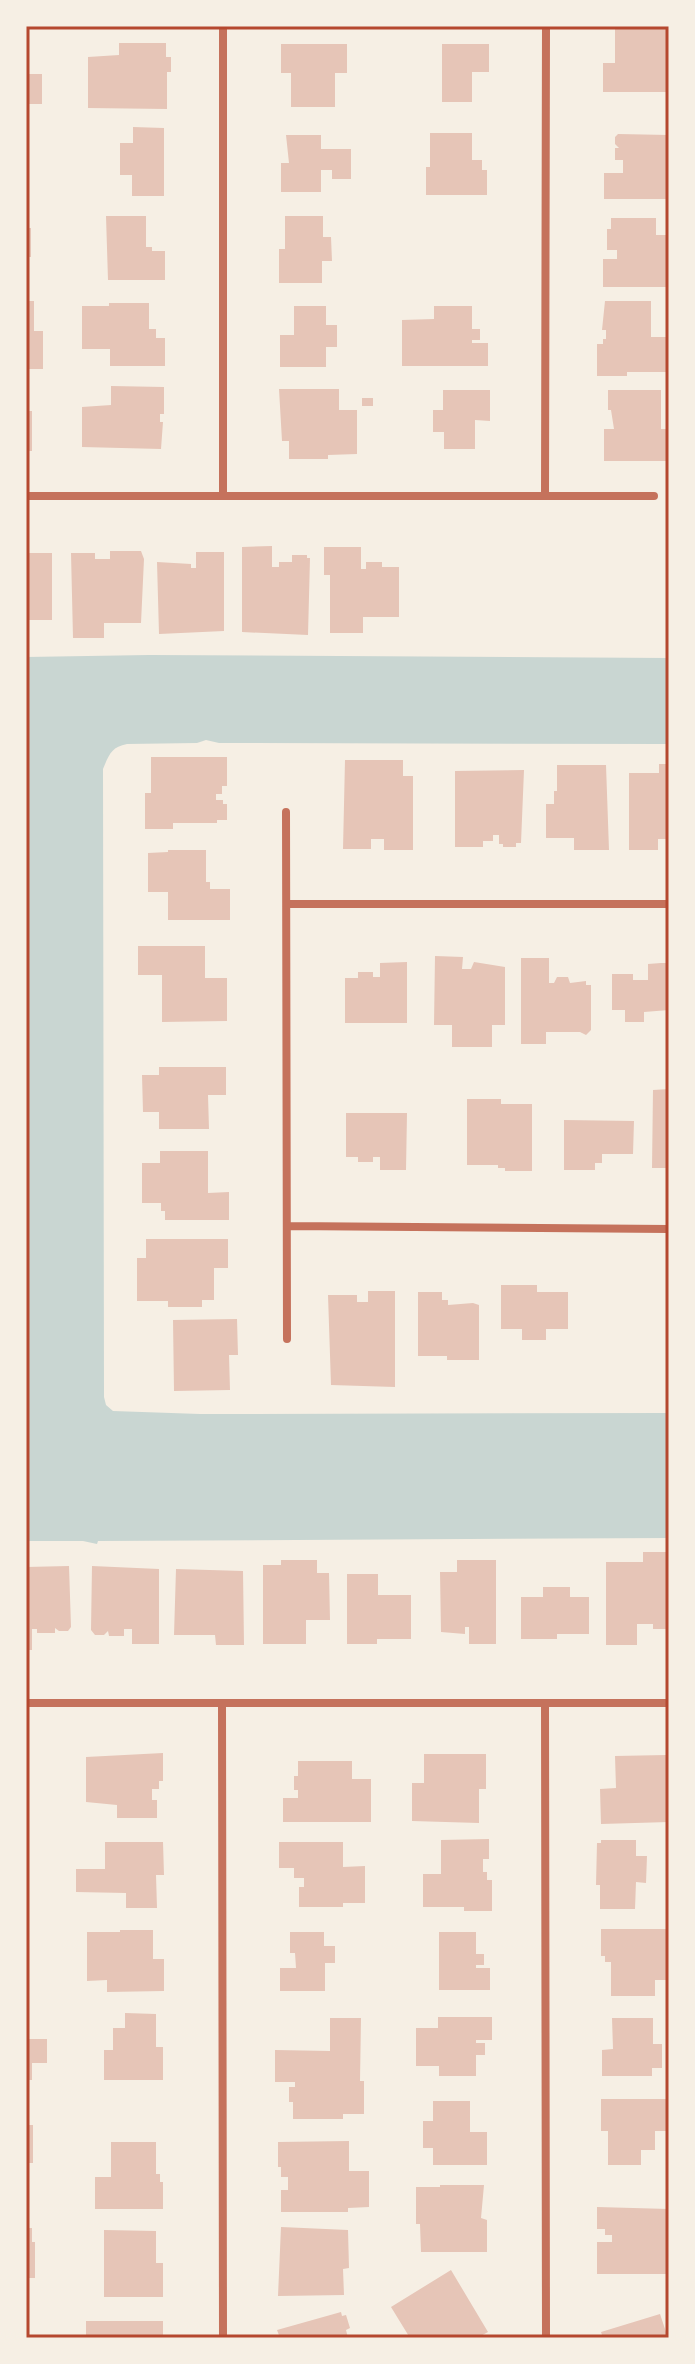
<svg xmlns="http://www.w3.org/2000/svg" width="695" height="2364" viewBox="0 0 695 2364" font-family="Manrope,sans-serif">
	<rect width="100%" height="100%" fill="#f6efe4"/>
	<path fill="#c9d6d2" d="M149 655 669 658V744L219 743 206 740 197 743 127 744C111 747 109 755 103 769L104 1397 106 1405 113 1411 200 1414 669 1413V1538L98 1541 97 1544 83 1541H26V657Z"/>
	<path fill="#e6c5b7" d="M615 26H669V92H603V63H615Z
		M119 43H166V57H171V72H167V109L88 108V57L119 55Z
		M281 44H347V73H335V107H291V73H281Z
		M442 44H489V72H472V102H442Z
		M26 74H42V104H26Z
		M133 127 164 128V196H132V175H120V143H133Z
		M430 133H472V160H482V170H487V195H426V167H430Z
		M618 134 669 135 667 199H604V173H623V160H615V148H619L615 144V137Z
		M286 135H321V149H351V179H332V170H321V192H281V163H289Z
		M106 216H146V247H152V251H165V280H108Z
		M285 216H323V237H331L332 261H322V283H279V249H285Z
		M611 218H656V235H669V287H603V259H617V250H607V229H611Z
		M26 228H31V257H26Z
		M26 301H34V331H43V369H26Z
		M605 301H651V337H669V372H627V376H597V344H603V339H606V330H602Z
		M109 303H149V329H156V338H165V366H110V349H82V306H109Z
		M294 306H326V325H337V347H326V367H280V335H294Z
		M434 306H472V329H480V340H472V343H488V366H402V320L434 319Z
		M111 386 164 387V414H160V422H163L161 449 82 447V407L111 405Z
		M279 389H339V410H357V454L328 455V459H289V441H282Z
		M443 390H490V421L475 420V449H444V432H433V410H443Z
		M608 390H661V429H669V461H604V429H614L611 410H608Z
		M362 398H373V406H362Z
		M26 411H32V451H26Z
		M272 546V567H279V562H292V555H307V558H310L308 635 242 632V547Z
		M324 547H361V569H366V562H382V567H399V617H363V633H330V575H324Z
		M110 551H141L144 559 141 623H104V638H73L71 553H95V559H110Z
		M196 552H224V631L159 634 157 562 191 564V568H196Z
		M26 553H52V620H26Z
		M151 757H227V786H222V794H216V800H223V804H227V820H217V823H173V829H145V793H151Z
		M345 760H403V776H413V850H384V839H371V849H343Z
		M659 764H669V839H658V850H629V773H659Z
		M557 765H606L609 850H574V838H546V804H554V791H557Z
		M524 770 521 843H516V847H503V844H499V835H493V841H483V847H455V771Z
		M168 850H206V882H210V889H230V920H168V892H148V853L168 852Z
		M138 946H205V978H227V1021L162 1022V975H138Z
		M435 956 463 957 462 969H471L474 962 505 967V1025H492V1047H452V1025H434Z
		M521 958H549V983H554L557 977H568L570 983 586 981V985H591V1030L586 1035 580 1032H546V1044H521Z
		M407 962V1023H345V978H358V972H373V977H380V963Z
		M661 963H669V1010L644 1012V1022H625V1010H612V974H633V980H648V964Z
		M159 1067H226V1095H208L209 1129H159V1112H143L142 1075H159Z
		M669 1089V1168H652L653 1090Z
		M467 1099H501V1104H532V1171H505V1168H498V1165H467Z
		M346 1113H407L406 1170H380V1157H373V1162H358V1157H346Z
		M564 1120 634 1121 633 1154H602V1163H595V1170H564Z
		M160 1151H208V1193L229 1192V1220H165V1211H161V1203H142V1163H160Z
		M146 1239H228V1268H214V1300H202V1307H168V1301H137V1258H146Z
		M501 1285H537V1292H568V1329H546V1340H522V1329H501Z
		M368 1291H395V1387L331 1385 328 1295H357V1302H368Z
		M418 1292H442V1300H448V1305L473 1303 479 1305V1360H447V1356H418Z
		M237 1319 238 1355H229L230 1390 174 1391 173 1320Z
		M643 1552H669V1629H653V1624H637V1645H606V1562H643Z
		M281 1560H317V1573H329L330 1620H306V1644H263V1565H281Z
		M457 1560H496V1644H469V1627H465V1634L441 1632 440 1572H457Z
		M69 1566 71 1627 68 1631H59L55 1628V1633H37V1629H32V1650H26V1567Z
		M92 1566 159 1569V1644H132V1629H124V1636H109L108 1631 104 1635H95L91 1630Z
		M176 1569 243 1571 244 1645H216L215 1635H174Z
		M347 1574H378V1595H411V1639H377V1644H347Z
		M543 1587H570V1597H589V1634H557V1639H521V1597H543Z
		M163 1753V1781H159V1789H152V1800H157V1818H117V1805L86 1802V1757Z
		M424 1754H486V1789H479V1823L412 1821V1783H424Z
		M666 1755 669 1757V1822L601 1824 600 1789 616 1788 615 1756Z
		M298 1761H352V1779H371V1822H283V1798H298V1790H294V1776H298Z
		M489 1839V1859H483V1872H487V1880H492V1911H464V1907H423V1874H441V1840Z
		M601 1840H636V1856H647L646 1883 636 1882 635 1909H600V1885H596L597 1843H601Z
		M105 1842H163L164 1875H156L157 1908H126V1893L76 1892V1869H105Z
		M279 1842H343V1867L365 1866V1903H343V1907H299V1887H304V1878H294V1868H279Z
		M601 1929H669V1980H655V1996H611V1962H605V1956H601Z
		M120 1930H153V1959H164V1991L107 1992V1980L87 1981V1932H120Z
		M290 1932H324V1946H335V1963H325V1991H280V1968H296L295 1953H290Z
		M439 1932H476V1954H484V1965H476V1968H490V1990H439Z
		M125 2013 156 2014V2047H163V2080H104V2050H113V2028H125Z
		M438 2017H492V2040H476V2043H485V2055H476V2076H439V2066H416V2028H438Z
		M330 2018H361L360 2081H364V2114H343V2119H293V2102H289V2087H295V2082H275V2050L330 2051Z
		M612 2018H653V2044H662V2068H652V2076H602V2050L613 2049Z
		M26 2039H47V2063H32V2080H26Z
		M601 2099H669V2131H655V2150H641V2165H608V2131H601Z
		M433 2101H470V2132H487V2165H433V2148H423V2121H433Z
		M26 2125H33V2163H26Z
		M349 2141V2171H369V2207L348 2208V2212H281V2190H288V2177H281V2167H278V2142Z
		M111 2142H156V2174H160V2182H163V2209H95V2177H111Z
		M440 2185H484L481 2218 487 2220V2252H421L420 2224H416V2187H440Z
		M597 2207 669 2209V2274H597V2242H612V2235H605V2229H597Z
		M281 2227 348 2230 349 2268 343 2269 344 2295 278 2296Z
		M26 2228H32V2242H35V2278H26Z
		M104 2230 156 2231V2263H163V2297H104Z
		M451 2270 488 2332 477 2338H410L391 2307Z
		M341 2312 342 2316 346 2315 350 2328 346 2330 348 2338H280L277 2330Z
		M660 2314 668 2338H603L601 2332Z
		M86 2321H163V2338H86Z"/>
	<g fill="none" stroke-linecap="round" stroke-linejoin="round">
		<path stroke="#c5725c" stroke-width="8" d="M223 26V496
			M26 496H654
			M545 496 546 26
			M286 812 287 1339
			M287 904H669
			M288 1226 669 1229
			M26 1703H669
			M222 1703 223 2338
			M545 1703 546 2338"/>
	</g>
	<rect width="695" height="2364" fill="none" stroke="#f6efe4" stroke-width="56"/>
	<rect x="28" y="28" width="639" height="2308" fill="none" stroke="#b5482f" stroke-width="3"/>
</svg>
